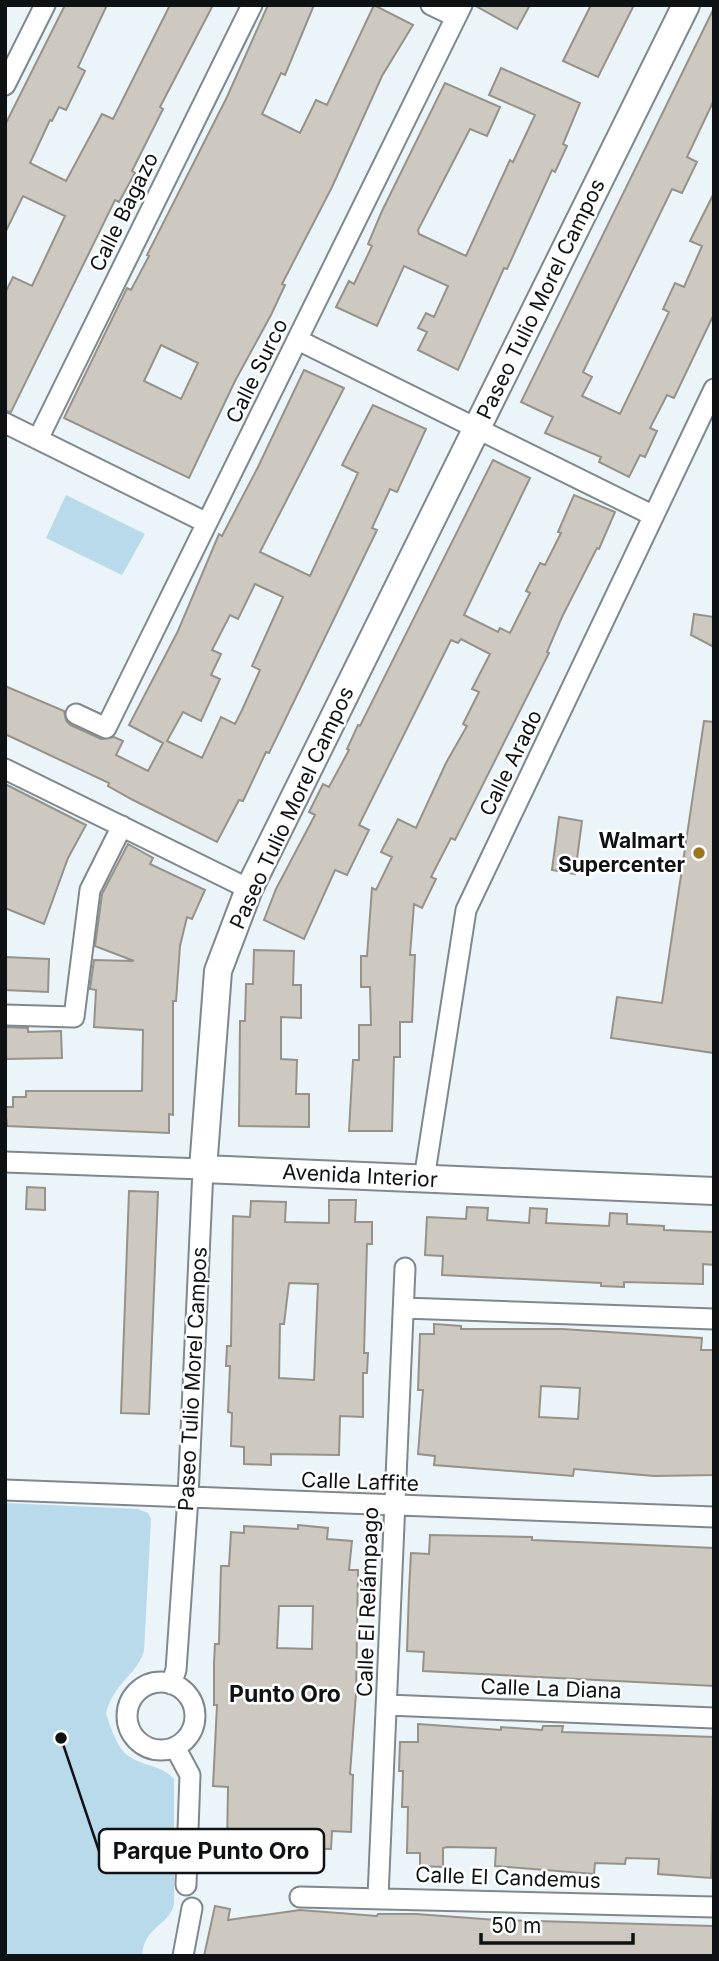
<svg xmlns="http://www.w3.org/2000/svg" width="719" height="1961" viewBox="0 0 719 1961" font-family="Inter,sans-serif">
	<rect width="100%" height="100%" fill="#eaf4f9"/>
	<path fill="#b8daeb" d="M66 495 145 534 122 575 46 538Z
		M5 1503 138 1509 148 1513 151 1519 144 1651C137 1675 112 1684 106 1714 111 1728 117 1749 130 1757 146 1767 161 1765 174 1779V1904C169 1926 144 1926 142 1956H5Z"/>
	<path fill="#cdc9c0" stroke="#969289" stroke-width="2" fill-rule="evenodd" d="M65 5H107L78 67 85 71 66 110 59 107 52 121 50 120 30 163 66 181 102 114 113 119 170 5H213L160 107 163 109 132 171 135 173 119 202 115 200 11 412 5 411V293L13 277 32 286 65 216 23 196 5 233V125Z
		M268 5H314L285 75 281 73 262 114 300 133 316 100 327 105 374 5 413 25 382 76 332 187 282 284 285 285 271 315 235 381 189 478 64 418 127 288 131 290 149 256 147 255 227 97ZM161 345 198 363 181 399 144 381Z
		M474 5H530L517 29Z
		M591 5H634L598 77 563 61Z
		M714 8V100L687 157 697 162 682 193 672 189 583 372 592 377 582 396 620 414 669 312 663 309 675 283 684 287 702 246 690 241 714 193V314L674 398 667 395 650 428 657 431 645 457 640 455 629 477 599 462 601 457 545 433 553 417 521 402Z
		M501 68 580 103 563 144 567 146 555 172 552 170 507 269 504 268 458 370 418 350 427 332 418 328 426 313 434 317 448 286 404 266 377 326 336 307 349 281 354 284 372 246 368 244 382 211 445 83 500 107 487 136 470 129 418 230 419 234 466 256 510 160 513 162 535 115 489 95Z
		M304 370 344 388 260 552 310 576 358 473 342 465 373 405 426 429 397 492 390 489 372 528 377 530 269 753 266 752 243 801 239 800 217 842 133 800 108 786 109 783 5 734V686L64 711 66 720 70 725 101 739 114 737 123 741 116 755 148 771 163 743 129 725 178 631 219 534 222 536 258 467ZM255 584 283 597 252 666 260 670 243 708 235 724 221 717 202 758 167 741 183 712 201 721 220 679 211 675 221 654 212 650 230 615 238 619Z
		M493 460 530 478 464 615 498 632 500 628 510 633 530 593 526 591 540 563 545 565 561 533 558 532 574 495 615 512 599 549 597 548 562 617 547 652 549 653 455 840 451 838 431 877 436 879 422 908 414 904 410 955H415L412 1022H400V1057H394L392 1131H349L353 1060H359V1025H371L370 987H361V956H367L372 888 376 890 392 857 381 852 398 819 416 828 446 763 467 726 463 724 479 692 472 689 490 654 461 639 458 643 451 640 359 825 369 830 347 875 335 870 304 939 264 920 276 889 315 815 309 812 323 784 329 787 349 750 347 749 358 725 360 726Z
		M694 614 714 617V647L691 635Z
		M704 721 714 722V1053L611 1038 617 997 662 1003Z
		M5 784 86 825 68 858 44 924 5 908Z
		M559 817 582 821 575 874 552 870Z
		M128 844 153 858 150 864 205 890 192 919 187 917 180 946 176 1001H173V1115L169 1114V1133L7 1126 5 1107H13V1097H26V1091H142L143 1030 94 1027 96 990 90 989 94 960 134 961 95 946 102 894Z
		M254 950 294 951 293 985H301V1018L281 1017V1059L297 1060 296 1094H309V1127L239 1126 240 1021H245L246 984H253Z
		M5 957 49 959 48 992 5 990Z
		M5 1027 28 1028V1032L61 1031 62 1058 5 1059Z
		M27 1187 45 1188V1210L26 1209Z
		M129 1191 158 1192 149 1414 121 1413Z
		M329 1200H356L355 1222H372V1244H367L364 1353H368L367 1373H363V1417L340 1416 339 1455 271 1454V1465L244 1464V1447L231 1446 232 1413 228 1412 230 1366H226L227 1346H231L233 1216 250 1217 251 1201 286 1202 285 1222 329 1223ZM289 1283 318 1284 314 1380 279 1378 280 1324H284Z
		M467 1207 488 1208 487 1220 529 1223 530 1208 547 1209 546 1223 609 1226 610 1213 627 1214V1224L664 1226V1230L714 1232V1265L703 1264V1284L624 1282V1287L601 1286V1283L442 1275 443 1256 425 1255 427 1217 466 1219Z
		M434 1324 461 1326V1329H562L702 1338 701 1350H714V1475L654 1476 574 1469 573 1476 434 1465 435 1456 418 1454 423 1390H418L420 1334H434ZM541 1386 580 1388 578 1419 539 1417Z
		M298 1525 328 1528 327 1539 352 1541 349 1570H358L356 1693 350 1774 353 1775 351 1832 332 1831 331 1849 227 1847 228 1787 213 1786 217 1705H214V1663L215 1644H219L221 1566H229L231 1532 244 1533V1526L298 1529ZM279 1606H313L312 1649 277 1648Z
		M430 1535 532 1537V1540L714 1548V1686L423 1671 424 1652 407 1651 409 1591 411 1553 429 1554Z
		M418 1724 501 1730V1727L542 1730 543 1726H563L562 1732 714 1737 711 1878 658 1874 659 1859 626 1858 625 1864 595 1863 594 1874 495 1866 496 1848 447 1847 443 1848V1867L420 1866V1853H407L408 1807H402L403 1771H399L400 1742H418Z
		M215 1906 230 1909 228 1920 300 1910 377 1916 378 1914H416L497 1920 713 1926 714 1956H204Z"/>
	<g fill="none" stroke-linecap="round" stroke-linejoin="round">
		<defs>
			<path id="street" d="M431 5 456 17
				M5 85 45 5
				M298 340 652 515
				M5 423 207 523
				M38 439 252 5
				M76 714 106 728 462 5
				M5 769 249 889
				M5 1015 74 1017 90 890 122 826
				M5 1162 203 1169 188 1497 176 1670 171 1684
				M424 1179 466 910 714 389
				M404 1308 714 1319
				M5 1490 714 1517
				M127 1716a34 34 0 1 1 68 0a34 34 0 1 1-68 0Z
				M387 1705 714 1718
				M175 1747 190 1775 186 1885
				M300 1897 714 1907
				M378 1897 405 1268
				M183 1956 192 1908"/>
			<path id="secondary" d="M686 5 249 889 218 971 203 1169 714 1191"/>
		</defs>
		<use href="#street" stroke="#7f888d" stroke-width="23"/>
		<use href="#secondary" stroke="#7f888d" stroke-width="30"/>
		<use href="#street" stroke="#fff" stroke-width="19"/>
		<use href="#secondary" stroke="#fff" stroke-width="26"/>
	</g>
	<circle fill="#9c7622" stroke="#fff" stroke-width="2.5" cx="699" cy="853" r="7"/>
	<g text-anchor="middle" stroke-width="5" stroke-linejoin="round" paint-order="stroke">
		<g font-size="21" fill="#0f1214" stroke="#fff">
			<text transform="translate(124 212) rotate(-64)" y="7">Calle Bagazo</text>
			<text transform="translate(541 299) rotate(-64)" y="7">Paseo Tulio Morel Campos</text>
			<text transform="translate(257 371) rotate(-64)" y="7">Calle Surco</text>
			<text transform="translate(511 763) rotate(-64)" y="7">Calle Arado</text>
			<text transform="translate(292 808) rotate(-65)" y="7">Paseo Tulio Morel Campos</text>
			<text transform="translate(360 1176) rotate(3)" y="7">Avenida Interior</text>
			<text transform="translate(193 1379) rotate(-87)" y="7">Paseo Tulio Morel Campos</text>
			<text transform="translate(360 1482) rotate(2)" y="7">Calle Laffite</text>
			<text transform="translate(368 1602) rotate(-88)" y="7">Calle El Relámpago</text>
			<text transform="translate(551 1689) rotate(2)" y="7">Calle La Diana</text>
			<text transform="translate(508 1878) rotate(2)" y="7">Calle El Candemus</text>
		</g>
		<g font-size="21" font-weight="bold" fill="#0f1214" stroke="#fff" text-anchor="end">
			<text x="685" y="848">Walmart<tspan x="685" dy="24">Supercenter</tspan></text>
		</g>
		<g font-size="23" font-weight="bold" fill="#0f1214" stroke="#fff">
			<text x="285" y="1702">Punto Oro</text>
		</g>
	</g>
	<path fill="none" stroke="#0f1214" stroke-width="2.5" d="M61 1738L99 1851"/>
	<circle fill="#0f1214" stroke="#fff" stroke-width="2.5" cx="61" cy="1738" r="7"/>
	<rect fill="#fff" stroke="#0f1214" stroke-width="2.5" x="99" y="1829" width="225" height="44" rx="7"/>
	<g font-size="23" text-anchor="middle" font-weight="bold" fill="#0f1214">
		<text x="211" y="1859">Parque Punto Oro</text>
	</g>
	<rect width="719" height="1961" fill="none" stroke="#0f1214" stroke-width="14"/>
	<path d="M481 1933v10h152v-10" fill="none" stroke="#0f1214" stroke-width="3.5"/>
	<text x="491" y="1933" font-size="21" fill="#0f1214" stroke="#ffffff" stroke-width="5" paint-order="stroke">50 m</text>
</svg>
